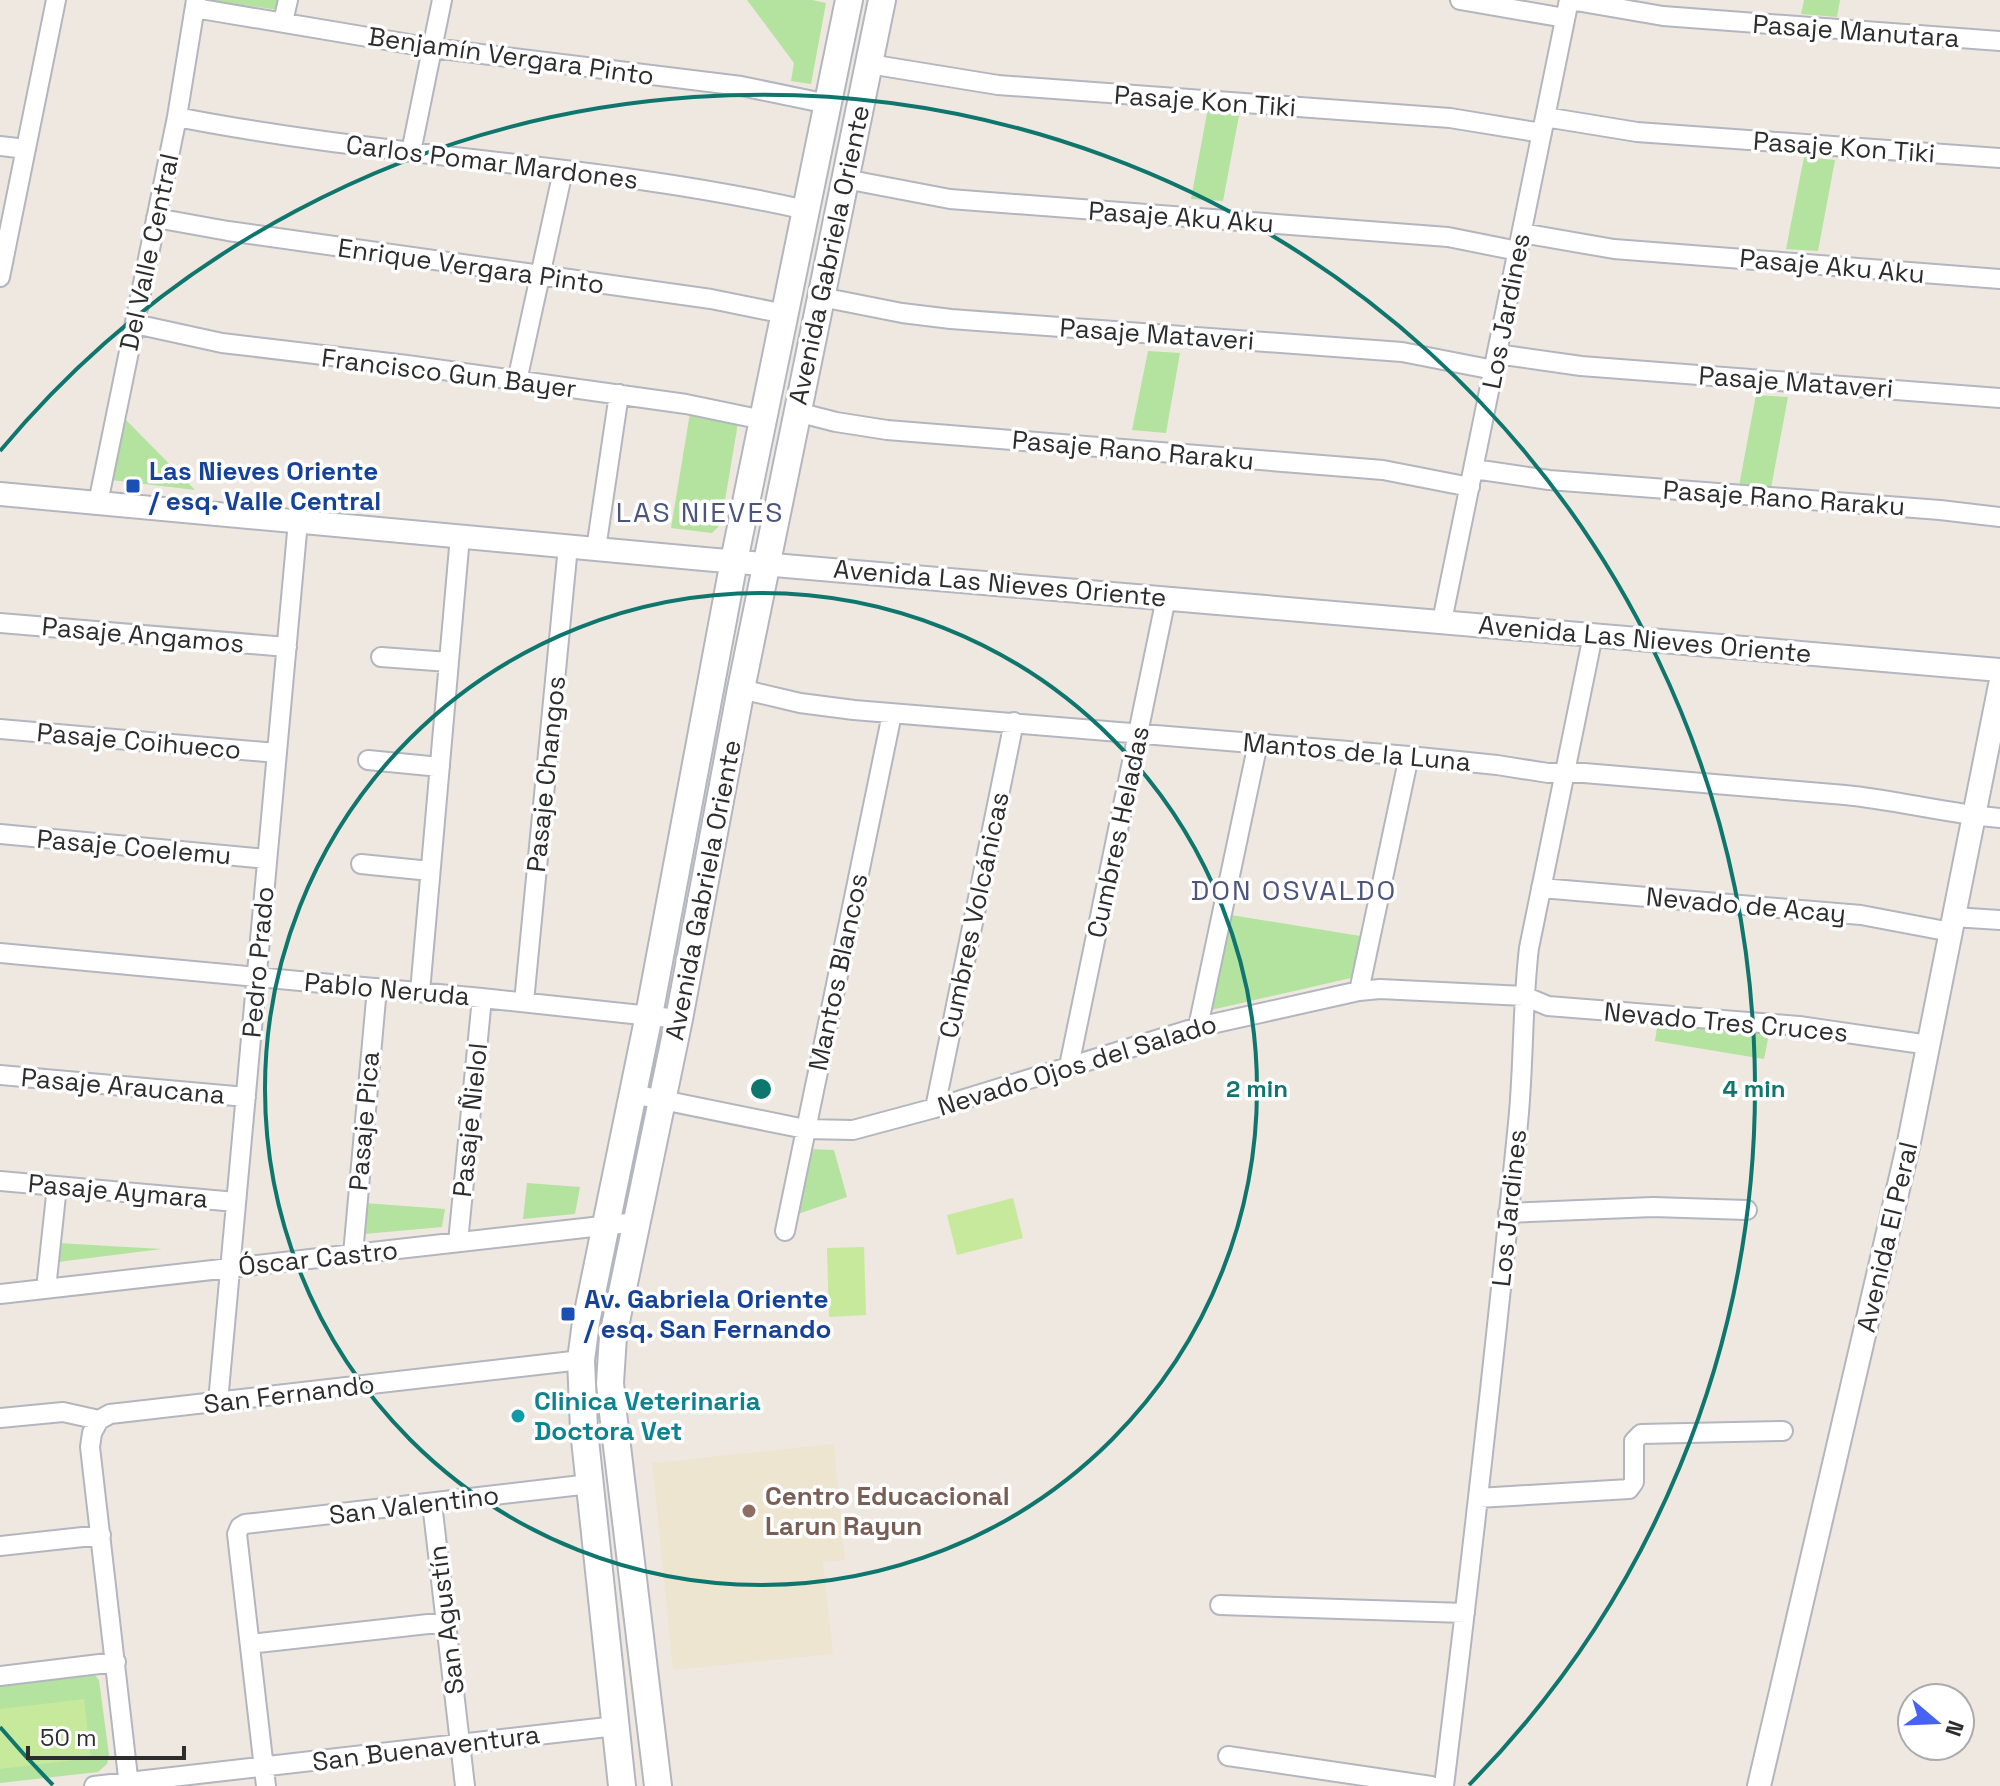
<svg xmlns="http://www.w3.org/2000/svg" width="2000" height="1786" viewBox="0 0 2000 1786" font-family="'Space Grotesk',sans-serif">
	<rect width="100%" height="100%" fill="#eee8e0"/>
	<path fill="#eee5d0" d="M834 1444 845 1560 823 1562 833 1654 673 1670 652 1463Z"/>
	<path fill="#b4e29f" d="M208 0H288L285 11Z
		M747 0H812L826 3 811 84 791 81 794 63Z
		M1804 0H1840L1837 17 1801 14Z
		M1208 108 1240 110 1223 201 1191 199Z
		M1804 157 1835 160 1818 251 1786 249Z
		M1148 351 1180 353 1166 433 1132 430Z
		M1756 395 1788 397 1771 488 1739 486Z
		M690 413 738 423 721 524 712 533 671 528Z
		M123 417 195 490 111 480Z
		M1231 915 1360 936 1351 978 1211 1010Z
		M1658 1022 1770 1029 1764 1059 1655 1041Z
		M808 1149 834 1150 847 1197 795 1215Z
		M527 1183 580 1187 575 1214 523 1219Z
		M364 1203 445 1209 442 1227 364 1234Z
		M57 1243 162 1249 58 1262Z
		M93 1673 99 1680 109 1755 107 1764 98 1772 0 1783V1681Z"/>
	<path fill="#c6e99b" d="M1013 1198 1023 1238 957 1255 947 1215Z
		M864 1247 866 1315 829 1317 827 1248Z
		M84 1699 91 1758 0 1769V1709Z"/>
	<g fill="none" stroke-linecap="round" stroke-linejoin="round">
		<defs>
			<path id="minor" d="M1460 0 1565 18
				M1570 0 1663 16 2000 41
				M195 8 433 48 741 86 828 104
				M283 22 288 0
				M869 64 998 85 1450 118 1542 133
				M177 117C385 158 599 163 806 210
				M1545 117 1637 132 2000 158
				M0 146 26 149
				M411 152 442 0
				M845 179 950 199 1448 237 1518 251
				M156 218 228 231 711 299 785 314
				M1522 233 1614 249 2000 279
				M0 277 56 0
				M821 297 902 313 951 319 1402 352 1494 370
				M135 324 222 343 407 365 686 404 763 420
				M1497 354 1581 366 2000 398
				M517 381 563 171
				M797 412 836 422 887 430 1383 470 1470 487
				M1474 469 1549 480 1940 510 2000 517
				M98 503 177 117 196 0
				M596 549 619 394
				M1442 621 1569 0
				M0 623 287 647
				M381 657 449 662
				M741 689 800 703 854 710 1409 756 1497 765 1548 773H1584L1845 795C1897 800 1948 814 2000 818
				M0 729 277 753
				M368 760 440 767
				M0 834 267 859
				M361 864 430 871
				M1541 888 1861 915 1951 932
				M1953 917 2000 920
				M0 953 482 998 679 1019
				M1359 991 1409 756
				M420 992 460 536
				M524 1002 568 546
				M1198 1027 1258 743
				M1069 1066 1166 598
				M0 1075 246 1097
				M633 1094 805 1129 853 1130 935 1108 1198 1027 1359 991 1380 989 1524 996 1548 1006 1799 1026 1929 1045
				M935 1108 1014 722
				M0 1181 236 1202
				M1508 1213 1653 1207 1747 1210
				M785 1231 892 714
				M458 1242 482 998
				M353 1254 377 988
				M46 1289 57 1186
				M0 1294 637 1222
				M218 1402 298 521
				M0 1418 63 1412 99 1420 110 1414 581 1360
				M99 1420 92 1433 90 1447 129 1786
				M1478 1498 1629 1489 1634 1482V1441L1641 1434 1783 1431
				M432 1503 465 1786
				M0 1546 101 1535
				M1220 1605 1465 1613
				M250 1644 446 1622
				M0 1676 116 1662
				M1228 1756 1431 1786
				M94 1786 616 1726
				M266 1786 237 1534 240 1527 245 1524 590 1484
				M1444 1786C1471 1565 1496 1344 1518 1123 1524 1065 1522 1006 1529 948L1593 635"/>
			<path id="tertiary" d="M0 494 704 559 2000 670
				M1759 1786 1909 1142 2000 685"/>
			<path id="secondary" d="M622 1786 584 1430 581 1360 586 1322 649 1015 734 561 849 0
				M658 1786 613 1413 610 1383 613 1336 679 1019 741 689 882 0"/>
		</defs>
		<use href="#minor" stroke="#b3b6bf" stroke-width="22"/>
		<use href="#tertiary" stroke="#b3b6bf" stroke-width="26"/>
		<use href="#secondary" stroke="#b3b6bf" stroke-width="30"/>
		<use href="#minor" stroke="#fff" stroke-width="18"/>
		<use href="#tertiary" stroke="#fff" stroke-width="22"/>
		<use href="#secondary" stroke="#fff" stroke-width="26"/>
	</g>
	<g fill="none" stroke="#0f766e" stroke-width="4">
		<circle cx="761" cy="1089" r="496"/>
		<path d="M53 1785A993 993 0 0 1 0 1727M0 451A993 993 0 1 1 1469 1785"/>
	</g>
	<g fill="#1a4fb4" stroke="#fff" stroke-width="3">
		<rect x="125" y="478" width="16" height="16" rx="4"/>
		<rect x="560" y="1306" width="16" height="16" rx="4"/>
	</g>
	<circle fill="#0f9aa8" stroke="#fff" stroke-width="3" cx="518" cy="1416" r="8"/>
	<circle fill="#8d6e63" stroke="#fff" stroke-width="3" cx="749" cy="1511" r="8"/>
	<g text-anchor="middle" stroke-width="7" stroke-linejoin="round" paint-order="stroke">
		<g font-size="26" fill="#2d2d2d" stroke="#fff">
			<text transform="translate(1856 31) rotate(4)" y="9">Pasaje Manutara</text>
			<text transform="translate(511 56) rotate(8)" y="9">Benjamín Vergara Pinto</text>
			<text transform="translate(1205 101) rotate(4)" y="9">Pasaje Kon Tiki</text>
			<text transform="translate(1844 147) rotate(4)" y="9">Pasaje Kon Tiki</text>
			<text transform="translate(492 162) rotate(7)" y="9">Carlos Pomar Mardones</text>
			<text transform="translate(1181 217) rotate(4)" y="9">Pasaje Aku Aku</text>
			<text transform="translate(149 252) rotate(-78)" y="9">Del Valle Central</text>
			<text transform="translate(829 255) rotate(-78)" y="9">Avenida Gabriela Oriente</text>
			<text transform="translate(471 266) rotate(8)" y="9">Enrique Vergara Pinto</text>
			<text transform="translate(1832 266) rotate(5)" y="9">Pasaje Aku Aku</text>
			<text transform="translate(1506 311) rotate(-79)" y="9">Los Jardines</text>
			<text transform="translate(1157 334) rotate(4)" y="9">Pasaje Mataveri</text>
			<text transform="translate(449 373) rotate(7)" y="9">Francisco Gun Bayer</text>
			<text transform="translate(1796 382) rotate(4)" y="9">Pasaje Mataveri</text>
			<text transform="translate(1133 450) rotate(5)" y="9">Pasaje Rano Raraku</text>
			<text transform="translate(1784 498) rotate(4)" y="9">Pasaje Rano Raraku</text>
			<text transform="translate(1000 583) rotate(5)" y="9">Avenida Las Nieves Oriente</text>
			<text transform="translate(143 635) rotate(5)" y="9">Pasaje Angamos</text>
			<text transform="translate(1645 639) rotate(5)" y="9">Avenida Las Nieves Oriente</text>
			<text transform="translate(139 741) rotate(5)" y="9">Pasaje Coihueco</text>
			<text transform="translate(1357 752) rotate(5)" y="9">Mantos de la Luna</text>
			<text transform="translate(546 774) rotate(-84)" y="9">Pasaje Changos</text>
			<text transform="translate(1118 832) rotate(-78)" y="9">Cumbres Heladas</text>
			<text transform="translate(134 847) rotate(5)" y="9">Pasaje Coelemu</text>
			<text transform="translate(703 890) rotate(-79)" y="9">Avenida Gabriela Oriente</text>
			<text transform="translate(1746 905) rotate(5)" y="9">Nevado de Acay</text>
			<text transform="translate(974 915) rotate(-78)" y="9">Cumbres Volcánicas</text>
			<text transform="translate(258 962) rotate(-85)" y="9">Pedro Prado</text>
			<text transform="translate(838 972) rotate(-78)" y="9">Mantos Blancos</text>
			<text transform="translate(387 989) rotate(5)" y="9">Pablo Neruda</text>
			<text transform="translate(1726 1022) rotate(5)" y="9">Nevado Tres Cruces</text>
			<text transform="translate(1077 1065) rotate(-17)" y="9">Nevado Ojos del Salado</text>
			<text transform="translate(123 1086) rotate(5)" y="9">Pasaje Araucana</text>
			<text transform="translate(470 1120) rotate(-84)" y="9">Pasaje Ñielol</text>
			<text transform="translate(364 1121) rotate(-85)" y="9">Pasaje Pica</text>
			<text transform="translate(118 1191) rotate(5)" y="9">Pasaje Aymara</text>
			<text transform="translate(1509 1208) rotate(-84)" y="9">Los Jardines</text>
			<text transform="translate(1887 1237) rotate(-77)" y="9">Avenida El Peral</text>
			<text transform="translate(318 1258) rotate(-6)" y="9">Óscar Castro</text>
			<text transform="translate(289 1394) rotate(-7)" y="9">San Fernando</text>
			<text transform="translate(414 1505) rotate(-7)" y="9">San Valentino</text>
			<text transform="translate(446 1620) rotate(-97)" y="9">San Agustín</text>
			<text transform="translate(426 1748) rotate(-7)" y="9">San Buenaventura</text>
		</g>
		<g font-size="26" font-weight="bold" fill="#164399" stroke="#fff" text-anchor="start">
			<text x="149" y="480">Las Nieves Oriente<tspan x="149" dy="30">/ esq. Valle Central</tspan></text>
			<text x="584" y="1308">Av. Gabriela Oriente<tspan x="584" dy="30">/ esq. San Fernando</tspan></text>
		</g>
		<g font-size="26" font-weight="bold" fill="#0d838f" stroke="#fff" text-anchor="start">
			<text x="534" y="1410">Clinica Veterinaria<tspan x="534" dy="30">Doctora Vet</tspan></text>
		</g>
		<g font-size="26" font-weight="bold" fill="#785e54" stroke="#fff" text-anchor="start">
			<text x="765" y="1505">Centro Educacional<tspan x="765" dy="30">Larun Rayun</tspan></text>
		</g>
		<g font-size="28" letter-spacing="2" fill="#4e557d" stroke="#fff">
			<text x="700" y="522">LAS NIEVES</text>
			<text x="1294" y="900">DON OSVALDO</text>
		</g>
	</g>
	<circle cx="761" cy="1089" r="12" fill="#0f766e" stroke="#fff" stroke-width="4"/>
	<g font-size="24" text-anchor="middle" font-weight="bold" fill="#0f766e" stroke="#fff" stroke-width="7" stroke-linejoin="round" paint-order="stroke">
		<text x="1257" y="1097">2 min</text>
		<text x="1754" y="1097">4 min</text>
	</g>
	<g transform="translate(1936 1722) rotate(109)"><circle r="38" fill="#ffffff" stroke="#ababab" stroke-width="2"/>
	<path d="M0-6L14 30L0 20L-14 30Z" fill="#4663f4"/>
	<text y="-12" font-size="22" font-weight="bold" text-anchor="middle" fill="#2d2d2d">N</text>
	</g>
	<path d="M28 1746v12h156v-12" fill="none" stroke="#2d2d2d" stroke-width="4"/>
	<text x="40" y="1746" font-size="24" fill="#2d2d2d" stroke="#ffffff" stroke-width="6" paint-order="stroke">50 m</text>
</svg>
